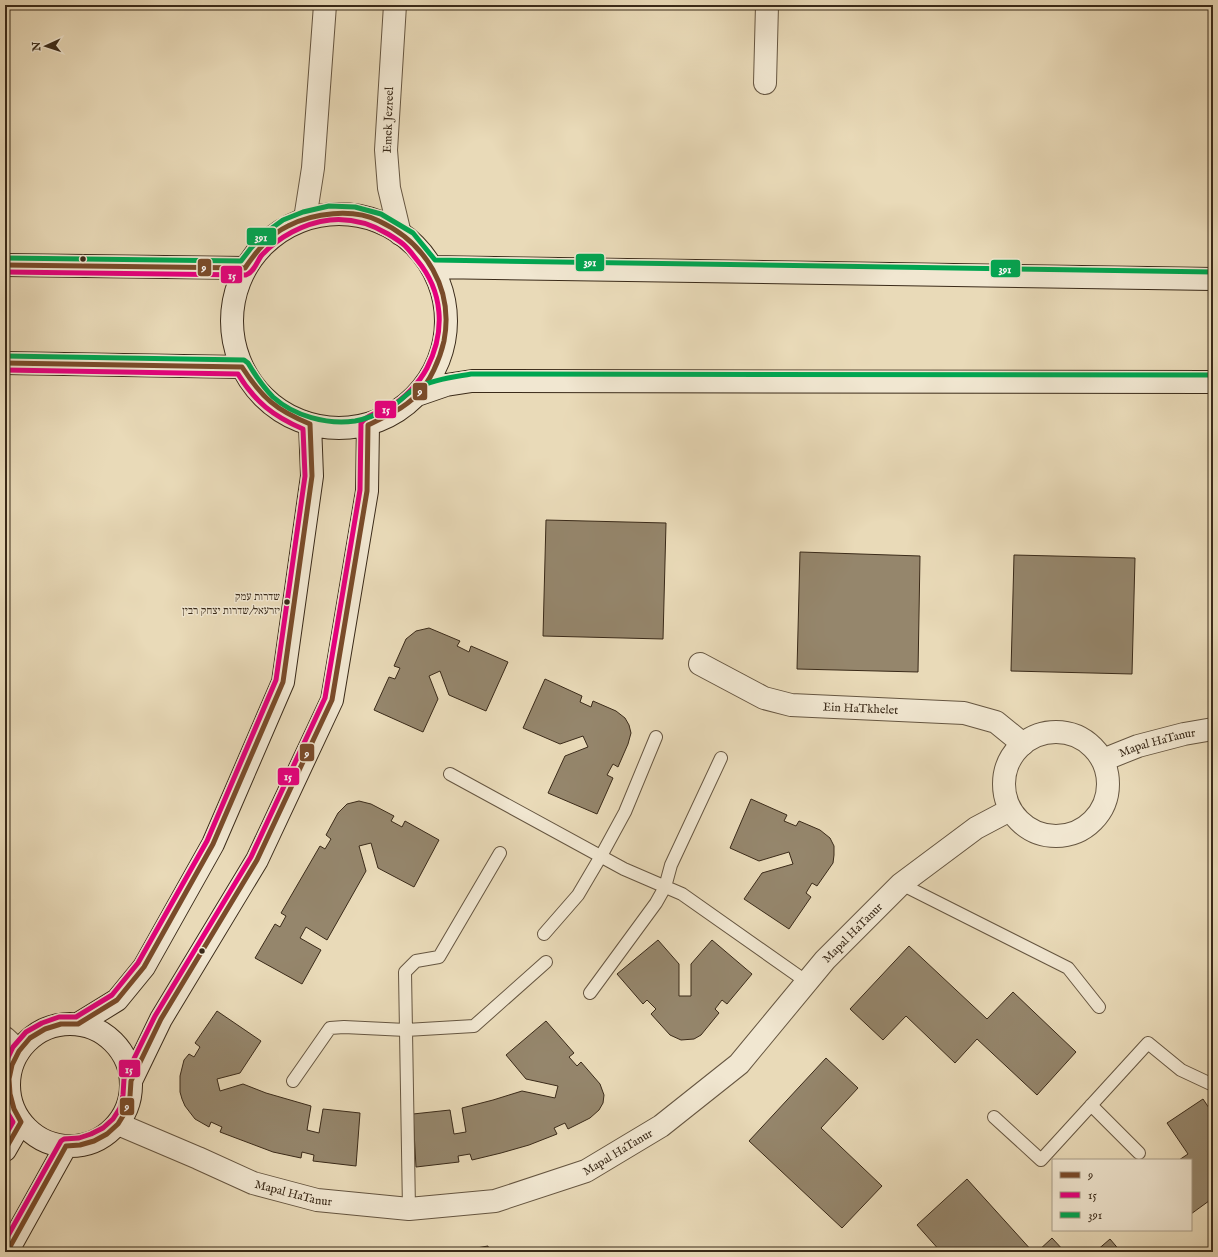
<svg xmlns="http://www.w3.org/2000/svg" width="1218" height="1257" viewBox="0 0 1218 1257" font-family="'IM FELL English','Frank Ruhl Libre',serif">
	<rect width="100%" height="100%" fill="#e9dab8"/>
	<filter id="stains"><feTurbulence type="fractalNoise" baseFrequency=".005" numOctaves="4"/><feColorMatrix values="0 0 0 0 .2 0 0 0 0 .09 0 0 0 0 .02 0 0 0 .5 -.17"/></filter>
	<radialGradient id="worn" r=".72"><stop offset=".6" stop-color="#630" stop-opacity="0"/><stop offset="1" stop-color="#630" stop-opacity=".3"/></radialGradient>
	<path fill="#95866c" stroke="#3a2a19" d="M546 520 666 523 663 639 543 636Z
		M800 552 920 556 918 672 797 669Z
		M1014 555 1135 558 1132 674 1011 671Z
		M429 628 460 641 457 646 469 652 471 646 508 662 486 711 449 695 440 671 429 676 438 699 423 732 374 710 389 677 395 679 400 668 394 666 406 639 416 631Z
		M545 679 582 696 580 702 591 707 593 701 616 711 625 718 629 725 631 733 628 744 618 767 613 764 607 775 613 778 597 814 548 793 565 756 588 747 583 736 560 744 523 728Z
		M751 799 787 815 784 821 796 826 799 821 820 830 830 838 834 846V855L833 863 817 886 812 883 806 893 811 897 789 929 744 899 762 873 793 864 789 852 759 861 730 848Z
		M359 801 371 804 394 816 391 821 402 827 405 821 439 840 414 887 378 868 371 843 359 846 366 871 327 940 306 927 300 938 321 950 302 984 255 958 275 924 280 927 286 916 281 913 320 846 325 849 331 839 326 835 338 813 347 804Z
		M658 940 679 964V996H691V964L712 940 752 974 727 1004 722 1000 715 1009 719 1013 701 1035 694 1039 681 1040 670 1035 651 1014 656 1009 647 1000 643 1004 617 974Z
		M909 946 987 1019 1013 992 1076 1052 1037 1095 977 1039 955 1063 906 1016 883 1040 850 1009Z
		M217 1011 261 1041 240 1073 217 1079 220 1091 243 1084 266 1093 311 1106 307 1130 319 1133 323 1109 360 1113 356 1166 313 1161 314 1155 302 1152 301 1158 273 1152 220 1132 222 1127 211 1122 209 1127 195 1119 185 1106 182 1099 180 1092V1076L184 1060 189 1054 194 1057 200 1047 195 1043Z
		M546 1021 574 1053 569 1057 577 1066 581 1062 600 1084 604 1095 603 1103 599 1110 590 1118 568 1129 565 1123 554 1128 557 1134 529 1145 501 1153 472 1160 470 1154 458 1156 459 1162 416 1167 413 1114 450 1110 454 1134 466 1132 462 1108 493 1100 522 1091 555 1098 558 1086 526 1079 506 1055Z
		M826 1058 858 1088 821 1128 882 1186 842 1228 749 1141Z
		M1203 1099 1213 1114V1198L1191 1214V1160H1179L1188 1154 1167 1123Z
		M967 1179 1033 1252H941L917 1225Z
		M1052 1238 1065 1252H1037Z
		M1110 1239 1121 1252H1095Z
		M488 1246 489 1252H453Z"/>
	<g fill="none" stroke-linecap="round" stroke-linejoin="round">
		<defs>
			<path id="service" d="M450 774 624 869 682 894 807 982
				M901 884 1068 968 1099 1007
				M544 934 578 895 601 856 625 812 656 737
				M590 993 656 903 665 887 671 865 721 758
				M293 1081 330 1028 344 1027 406 1030 474 1026 546 962
				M1091 1105 1139 1153
				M994 1117 1041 1160 1148 1043 1181 1070 1213 1085
				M409 1209 405 972 416 961 439 957 500 853"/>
			<g id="minor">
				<path d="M765 83 767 5"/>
				<path id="s1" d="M700 664 764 698 791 705 964 713 996 722 1023 744"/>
				<circle cx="1056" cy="784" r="52"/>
				<path id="s2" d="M1103 760 1138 746 1184 734 1213 729"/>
				<path d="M5 1038 19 1051"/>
				<path id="s3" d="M118 1124 198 1158 253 1183 317 1200 409 1209 495 1201 586 1171 661 1126 739 1064 825 960 901 884 976 828 1010 810"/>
			</g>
			<path id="tertiary" d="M395 5 386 150 389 188 400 234
				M305 219 313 168 325 5"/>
			<path id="secondary" d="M232 321a107 107 0 1 1 214 0a107 107 0 1 1-214 0Z
				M5 265 245 268
				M432 267 1213 279
				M5 363 242 367
				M417 395 446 385 472 381 1213 382
				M9 1085a61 61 0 1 1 122 0a61 61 0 1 1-122 0Z
				M78 1024 117 1000 144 967 213 844 283 682 312 476 310 424
				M131 1081 161 1019 257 860 332 700 367 491 368 425
				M5 1150 21 1122
				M7 1252 66 1146"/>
		</defs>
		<use href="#service" stroke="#665641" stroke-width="14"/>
		<use href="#minor" stroke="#665641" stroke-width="24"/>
		<use href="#tertiary" stroke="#665641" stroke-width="24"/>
		<use href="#secondary" stroke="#3a2a19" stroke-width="24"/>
		<use href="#service" stroke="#f1e7d1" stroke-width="12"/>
		<use href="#minor" stroke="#f1e7d1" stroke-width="22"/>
		<use href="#tertiary" stroke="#f1e7d1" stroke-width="22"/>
		<use href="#secondary" stroke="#f1e7d1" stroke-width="22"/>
		<defs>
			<path id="bus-1" d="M5 265 245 268C256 252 269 235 288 226 313 213 353 208 379 221 426 243 454 289 444 341 440 359 430 382 417 395 403 409 385 417 368 425L367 491 332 700 257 860 161 1019 131 1081 130 1096 126 1111 118 1124 107 1134 94 1141 80 1145 66 1146 7 1252
				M5 363 242 367C262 398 276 410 310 424L312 476 283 682 213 844 144 967 117 1000 78 1024H61L45 1029 30 1038 19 1051 12 1065 9 1079 10 1094 14 1109 21 1122 5 1150"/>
			<path id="bus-2" d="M5 272 246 275C254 272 257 262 261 256 278 237 304 223 330 220 350 218 371 224 388 234 393 237 398 240 403 244 408 248 413 255 417 260 443 291 446 331 427 368 419 383 405 398 390 407 382 412 367 414 361 423L360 490 325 698 251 857 155 1016 124 1079 123 1095 120 1108 113 1119 103 1128 91 1134 79 1138 64 1139 61 1141 5 1241
				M5 370 238 374C255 402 273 416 303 429L305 476 276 680 207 841 138 963 112 995 76 1017H59L42 1023 26 1032 13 1047 5 1064
				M5 1102 7 1112 13 1122 5 1136"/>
			<path id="bus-3" d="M5 258 241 261 251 248 265 233 283 220 303 212 329 206 355 207 381 214 413 233 435 260 1213 272
				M5 356 244 360 248 363C255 375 263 387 273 397 294 416 327 425 355 421 367 419 378 414 389 408 400 403 407 392 418 387 435 379 454 377 471 374L1213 375"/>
		</defs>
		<use href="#bus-1" stroke="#f1e7d1" stroke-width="8"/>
		<use href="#bus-2" stroke="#f1e7d1" stroke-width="8"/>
		<use href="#bus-3" stroke="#f1e7d1" stroke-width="8"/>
		<use href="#bus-1" stroke="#7a4b2a" stroke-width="5"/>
		<use href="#bus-2" stroke="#e5007d" stroke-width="5"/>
		<use href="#bus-3" stroke="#00a651" stroke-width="5"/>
	</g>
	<g fill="#3a2a19" stroke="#f1e7d1" stroke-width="1.5">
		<circle cx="83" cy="259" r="3.5"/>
		<circle cx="287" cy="602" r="3.5"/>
		<circle cx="202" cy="951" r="3.5"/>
	</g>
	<g text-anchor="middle" stroke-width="3" stroke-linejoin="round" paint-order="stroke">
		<g font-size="11" fill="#3a2a19" stroke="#f1e7d1" text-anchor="end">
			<text x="280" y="600">שדרות עמק<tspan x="280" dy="14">יזרעאל/שדרות יצחק רבין</tspan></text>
		</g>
		<g font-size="12" fill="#3a2a19" stroke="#f1e7d1">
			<text transform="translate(388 120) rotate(-88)" y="4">Emek Jezreel</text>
			<text dy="4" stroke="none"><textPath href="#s1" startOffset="170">Ein HaTkhelet</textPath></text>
			<text dy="4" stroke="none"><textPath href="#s2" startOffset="57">Mapal HaTanur</textPath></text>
			<text dy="4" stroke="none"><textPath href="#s3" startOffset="849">Mapal HaTanur</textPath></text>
			<text dy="4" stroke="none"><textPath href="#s3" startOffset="525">Mapal HaTanur</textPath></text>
			<text dy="4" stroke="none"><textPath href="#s3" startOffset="189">Mapal HaTanur</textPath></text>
		</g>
	</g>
	<g stroke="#f1e7d1" stroke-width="1.5">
		<rect x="246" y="227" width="31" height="19" rx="4" fill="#00a651"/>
		<rect x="575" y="253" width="30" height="19" rx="4" fill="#00a651"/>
		<rect x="197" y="258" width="15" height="19" rx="4" fill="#7a4b2a"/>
		<rect x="990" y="259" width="31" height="19" rx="4" fill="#00a651"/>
		<rect x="220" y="265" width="23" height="19" rx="4" fill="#e5007d"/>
		<rect x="412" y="382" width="16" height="19" rx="4" fill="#7a4b2a"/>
		<rect x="374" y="400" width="23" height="19" rx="4" fill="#e5007d"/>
		<rect x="299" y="743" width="16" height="19" rx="4" fill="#7a4b2a"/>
		<rect x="277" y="767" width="23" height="19" rx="4" fill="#e5007d"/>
		<rect x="118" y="1059" width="23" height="19" rx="4" fill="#e5007d"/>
		<rect x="119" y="1097" width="16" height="19" rx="4" fill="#7a4b2a"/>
	</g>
	<g font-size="11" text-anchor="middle" font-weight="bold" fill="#fff">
		<text x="261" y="241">391</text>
		<text x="590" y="266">391</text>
		<text x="204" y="271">9</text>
		<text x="1005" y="273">391</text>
		<text x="232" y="279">15</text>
		<text x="420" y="395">9</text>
		<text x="386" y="413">15</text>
		<text x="307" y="757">9</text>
		<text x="288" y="780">15</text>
		<text x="129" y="1073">15</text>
		<text x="127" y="1110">9</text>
	</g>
	<rect width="1218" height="1257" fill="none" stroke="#e9dab8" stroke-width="20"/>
	<rect x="6" y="6" width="1206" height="1245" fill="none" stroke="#3a2a19" stroke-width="2"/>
	<rect x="10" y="10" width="1198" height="1237" fill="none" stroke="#3a2a19"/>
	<rect x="1052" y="1159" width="140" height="72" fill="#f1e7d1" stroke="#a89b87"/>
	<rect x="1060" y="1172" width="20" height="6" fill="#7a4b2a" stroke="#a89b87"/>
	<text x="1088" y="1179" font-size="12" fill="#3a2a19">9</text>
	<rect x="1060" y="1192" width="20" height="6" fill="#e5007d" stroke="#a89b87"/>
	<text x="1088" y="1199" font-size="12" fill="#3a2a19">15</text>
	<rect x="1060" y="1212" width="20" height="6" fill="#00a651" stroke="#a89b87"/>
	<text x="1088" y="1219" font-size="12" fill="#3a2a19">391</text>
	<g transform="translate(46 46) rotate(267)" stroke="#f1e7d1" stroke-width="3" paint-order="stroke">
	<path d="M0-3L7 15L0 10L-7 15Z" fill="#3a2a19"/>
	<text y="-6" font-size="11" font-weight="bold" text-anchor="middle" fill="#3a2a19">N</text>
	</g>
	<rect width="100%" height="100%" filter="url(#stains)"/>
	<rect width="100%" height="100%" fill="url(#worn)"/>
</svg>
